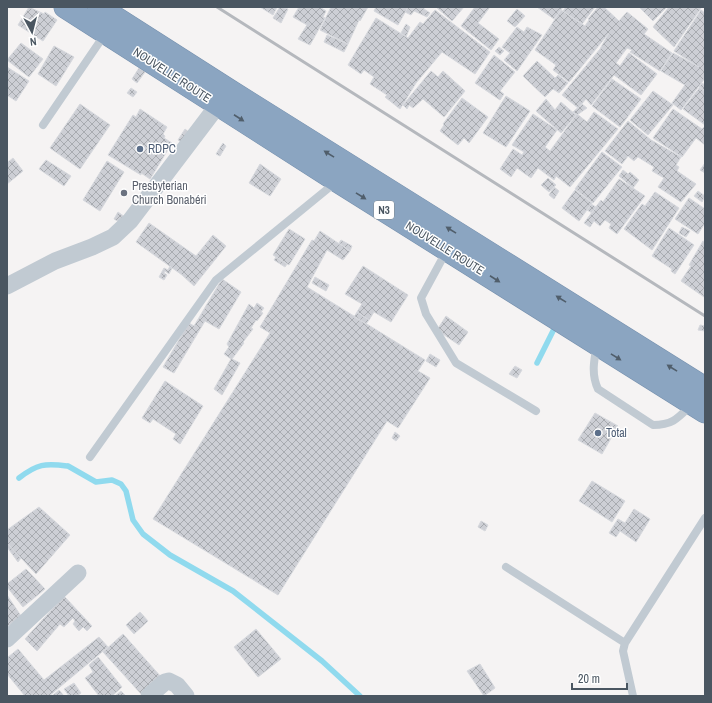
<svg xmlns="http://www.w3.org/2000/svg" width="712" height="703" viewBox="0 0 712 703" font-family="'Archivo Narrow',sans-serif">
	<defs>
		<pattern id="building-cross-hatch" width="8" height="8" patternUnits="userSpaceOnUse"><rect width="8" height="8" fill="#cdcfd5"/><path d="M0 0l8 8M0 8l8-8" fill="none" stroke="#a8abb0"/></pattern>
	</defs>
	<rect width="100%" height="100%" fill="#f5f3f3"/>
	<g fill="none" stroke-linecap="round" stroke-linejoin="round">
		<path stroke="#90daee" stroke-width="5.5" d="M537 363 556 325 555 324
			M68 466 96 482 112 480 121 484 126 491 133 520 143 534 170 555 233 591 322 661 360 696
			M19 478C37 464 45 463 67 466"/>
	</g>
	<path fill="url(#building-cross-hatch)" stroke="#d7d9de" d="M29 7 44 14 45 12 57 20 43 41 18 25Z
		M260 7H277L273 15Z
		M280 7 288 9 281 23 273 18Z
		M299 7H320L326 11 323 17 325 18 310 45 298 39 307 25 293 17Z
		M331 7H368L360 21 359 20 348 44 320 30Z
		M376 7H408L398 25 374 11Z
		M408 7H424V9L430 13 427 17 414 11 411 15 405 12Z
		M436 7H464L452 21Z
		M475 7H490L478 23 499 39 491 50 461 26Z
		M537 7H563L554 19Z
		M566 7H595L582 24 563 11Z
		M598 7H604L619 21 627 12 648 29 644 34 672 53 660 71 630 52 632 50 627 48 616 63 620 66 629 53 657 74 641 95 614 75 591 105 586 99 578 108 562 95 600 49 609 33 569 82 553 70 556 65 535 50 561 10 585 26 589 20 588 19Z
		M639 7H667L653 21Z
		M669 7 701 8 674 47 653 27Z
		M517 9 525 16 515 27 507 21Z
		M435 10 490 52 475 74 442 52 416 83 400 109 385 97 387 95 370 84 374 77 364 70 361 74 348 65 376 18 408 38 420 22 423 24Z
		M701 10 705 13V78L681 110 672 103 685 85 661 71 673 53 699 67 674 51Z
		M406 24 410 27 406 37 401 33Z
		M517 27 524 32 527 27 542 35 517 71 504 60 510 53 502 47Z
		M327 35 348 44 344 52 324 42Z
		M21 43 43 59 29 77 7 60Z
		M54 46 74 57 56 86 38 74Z
		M499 47 504 51 500 55 495 51Z
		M494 55 515 72 500 91 504 94 500 100 475 83Z
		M537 61 555 78 558 75 568 83 559 93 553 89 545 97 523 76Z
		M7 67 29 81 16 101 7 95Z
		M139 68 145 72 137 83 132 79Z
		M431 71 438 77 443 71 465 91 444 117 423 99 413 108 409 105 407 109 403 105Z
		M612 79 641 99 620 127 592 106Z
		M702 83 705 85V92L699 87Z
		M700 87 705 91V125L683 109Z
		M131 88 137 92 133 97 127 93Z
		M653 91 673 105 648 135 630 120Z
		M506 96 530 111 506 147 483 133Z
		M462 98 488 117 469 143 464 138 458 145 440 131 444 125 443 124Z
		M546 99 555 110 561 102 576 115 561 133 536 111Z
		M80 104 110 125 80 169 50 148Z
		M582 104 587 108 577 115 573 112Z
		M140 109 167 127 163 134 165 136 164 138 172 143 150 179 141 173V175L108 155 133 115 136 117Z
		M673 109 702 129 705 126V145L696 138 682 157 653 138Z
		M594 112 618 129 570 187 556 176 554 180 538 168 531 178 517 168 511 177 500 169 513 149 522 155 524 152 512 145 533 114 557 130 545 147 550 151 577 114 587 122Z
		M628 121 651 140 681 157 676 165 679 167 677 171 696 184 681 202 658 187 664 178 652 171 654 167 638 157 634 161 628 156 622 164 605 151Z
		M185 129 190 133 183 143 178 140Z
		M223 143 226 146 220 156 216 154Z
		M602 152 622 167 593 203 575 189Z
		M13 158 23 171 7 184V163Z
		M46 160 71 176 64 186 39 169Z
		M107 161 124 172 100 211 83 200Z
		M705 163V173L700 170Z
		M260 164 281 179 270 196 249 183Z
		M623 170 628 174 630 172 639 180 633 188 619 176Z
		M548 178 556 185 549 192 541 185Z
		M619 179 645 196 617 234 609 228 611 224 605 220 600 226 594 221 590 227 584 223 601 200 603 202Z
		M554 187 559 191 554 199 549 195Z
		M575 190 592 203 579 221 562 208Z
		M698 191 705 196 702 202 694 196Z
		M655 192 679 208 652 250 624 229 642 204 645 206Z
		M689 198 705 209V223L698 234 675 219Z
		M591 204 596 207 592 213 587 210Z
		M118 212 125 217 121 223 114 219Z
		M149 223 196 256 213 235 226 246 194 286 182 275 136 242Z
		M682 227 690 231 686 237 679 233Z
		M669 228 694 245 675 274 671 271 672 269 652 256Z
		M289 229 305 239 289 265 273 255Z
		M320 231 350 251 343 260 327 250 307 287 425 360 418 371 430 378 398 428 387 421 278 595 153 519 270 333 260 327 312 240 314 241Z
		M341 240 352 246 350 251 339 243Z
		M703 241 705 242 704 297 681 281 691 266 689 265Z
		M276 257 287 264 285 267 274 260Z
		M170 266 172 268 169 274 165 271 164 273 167 275 164 280 159 277 164 268 168 270Z
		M363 266 408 295 391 322 374 312 369 320 357 312 362 304 345 294Z
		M315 277 329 285 326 291 312 283Z
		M222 279 241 292 219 329 205 321 174 373 163 367 189 323 194 326Z
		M257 303 264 308 261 312 263 313 257 321 256 320 251 328 253 329 243 342 244 343 232 359 240 363 222 395 214 389 231 359 224 354 229 347 227 344 249 304 254 308Z
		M357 312 369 320 366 324 354 317Z
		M446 316 468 332 459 345 437 330Z
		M700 325 705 326V331L698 330Z
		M430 354 440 360 436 367 426 361Z
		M515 366 522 370 517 378 509 374Z
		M165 381 203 406 180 444 173 439 176 434 153 419 150 423 142 418Z
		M595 413 618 426 602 454 578 440Z
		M395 432 400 436 396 441 392 438Z
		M592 481 625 501 612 522 579 501Z
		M39 507 70 535 36 574 7 543V530Z
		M634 509 650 519 636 542 620 531 616 537 609 533 618 519 625 523Z
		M481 521 488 525 485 531 478 527Z
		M7 543 21 558 18 562 7 547Z
		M26 569 45 589 23 607 7 587V584Z
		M7 595 21 616 7 627Z
		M64 596 92 626 87 631 83 627 79 631 73 624 75 621 73 618 64 627 60 624 37 651 25 639Z
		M140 612 148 621 134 634 126 625Z
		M256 629 281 659 258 677 234 647Z
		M123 634 162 678 142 695 103 652Z
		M99 637 108 647 49 696H25L7 674V658L18 649 44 680Z
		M98 657 122 687 112 696H99L85 678 93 672 89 665Z
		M480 664 495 688 484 696 467 671Z
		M74 683 81 693 77 696H69L64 689Z
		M59 690 64 696H52Z
		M121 691 126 696H115Z"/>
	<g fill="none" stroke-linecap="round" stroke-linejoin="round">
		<defs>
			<path id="highway" d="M65 7 337 181 705 412
				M99 7 232 92 705 388"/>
		</defs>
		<use href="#highway" stroke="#7690ad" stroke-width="23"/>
		<path stroke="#c1cad2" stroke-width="8" d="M43 125 105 34
			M447 250 421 298 426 314 456 363 536 411
			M597 345C594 360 591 374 598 389L653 425C673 425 678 418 691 405
			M90 457 216 280 336 182
			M506 567 625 643
			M633 696 623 651 625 643 705 518"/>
		<path stroke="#c1cad2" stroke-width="17" d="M7 286 55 261 92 247 113 237 130 221 218 105
			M7 639 78 573
			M149 696 165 682 169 681 177 685 186 696"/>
		<use href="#highway" stroke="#8ba5c1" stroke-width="22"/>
		<path stroke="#b5b8bd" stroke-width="3" d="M217 7 705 316"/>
	</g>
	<defs><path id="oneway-solid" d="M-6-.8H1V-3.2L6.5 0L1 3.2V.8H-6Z"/></defs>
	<g fill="#505e6b">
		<use href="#oneway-solid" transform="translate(239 118) rotate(33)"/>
		<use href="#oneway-solid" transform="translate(329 154) rotate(-148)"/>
		<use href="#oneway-solid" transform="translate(361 196) rotate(32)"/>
		<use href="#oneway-solid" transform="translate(451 230) rotate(-148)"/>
		<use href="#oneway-solid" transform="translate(495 279) rotate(33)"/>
		<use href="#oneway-solid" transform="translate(561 299) rotate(-148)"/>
		<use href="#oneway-solid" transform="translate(616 357) rotate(32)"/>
		<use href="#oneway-solid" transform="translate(672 368) rotate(-148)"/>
	</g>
	<g fill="#5c6f8a" stroke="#fff" stroke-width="1.5">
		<circle cx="140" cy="149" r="4"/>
		<circle cx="598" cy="433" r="4"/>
	</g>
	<circle fill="#6b7280" stroke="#fff" stroke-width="1.5" cx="124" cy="193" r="4"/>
	<g text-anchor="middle" stroke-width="3" stroke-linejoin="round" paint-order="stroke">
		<rect fill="#fff" stroke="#808990" stroke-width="1" x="374" y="201" width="20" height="18" rx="3"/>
		<g font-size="11" font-weight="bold" fill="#4a5661">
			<text x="384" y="214">N3</text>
		</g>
		<g font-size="12" fill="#4a5661" stroke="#fff">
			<text transform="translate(172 75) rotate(33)" y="4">NOUVELLE ROUTE</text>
			<text transform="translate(445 248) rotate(32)" y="4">NOUVELLE ROUTE</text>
		</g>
		<g font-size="12" fill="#4e5e75" stroke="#fff" text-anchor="start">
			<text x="148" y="153">RDPC</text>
			<text x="606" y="437">Total</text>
		</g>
		<g font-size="12" fill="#5b616d" stroke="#fff" text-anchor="start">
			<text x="132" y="190">Presbyterian<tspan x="132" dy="14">Church Bonabéri</tspan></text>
		</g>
	</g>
	<rect width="712" height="703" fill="none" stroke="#4a5661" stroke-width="16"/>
	<g transform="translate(32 32) rotate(173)" stroke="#ffffff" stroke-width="3" paint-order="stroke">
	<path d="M0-3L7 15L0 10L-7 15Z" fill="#4a5661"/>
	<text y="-6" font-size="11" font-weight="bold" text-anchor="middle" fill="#4a5661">N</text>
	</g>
	<path d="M572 683v6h55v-6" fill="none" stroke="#4a5661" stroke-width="2"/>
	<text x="578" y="683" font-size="12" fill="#4a5661" stroke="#ffffff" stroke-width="3" paint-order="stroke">20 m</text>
</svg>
